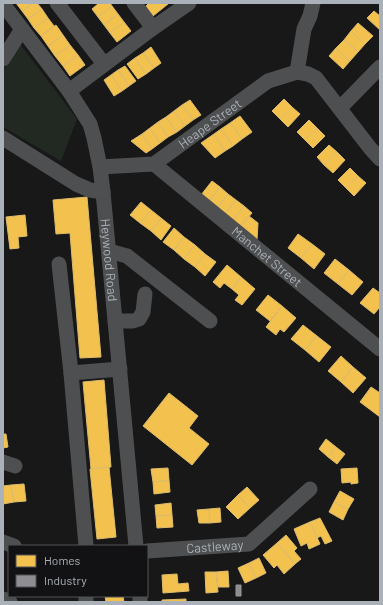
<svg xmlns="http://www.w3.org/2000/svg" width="383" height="605" viewBox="0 0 383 605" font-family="Barlow,sans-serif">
	<rect width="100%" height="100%" fill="#181818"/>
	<path fill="#222922" d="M20 44 77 119 61 161 3 127V70Z"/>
	<path fill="#f2c14e" stroke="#ddbc6e" d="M16 3H33L22 11Z
		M33 3H37L42 9 28 19 22 11Z
		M99 3H110L112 6 98 17 92 9Z
		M149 3H167L168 4 153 16 146 6Z
		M112 6 118 14 104 25 98 17Z
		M42 9 48 18 34 28 28 19Z
		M374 11 380 16V30L367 18Z
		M118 14 124 22 110 33 104 25Z
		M48 18 54 26 41 36 34 28Z
		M124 22 131 31 117 42 110 33Z
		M358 23 373 36 365 44 351 31Z
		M56 25 63 35 48 46 41 36Z
		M351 31 365 44 358 52 344 40Z
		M63 35 70 45 55 56 48 46Z
		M344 40 358 52 350 61 336 48Z
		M70 45 78 55 63 66 55 56Z
		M151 47 161 63 154 68 143 53Z
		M336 48 350 61 343 69 329 56Z
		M143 53 154 68 146 74 135 58Z
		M78 55 85 65 70 76 63 66Z
		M135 58 146 74 138 79 127 64Z
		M125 66 136 81 129 86 118 70Z
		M118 70 129 86 122 91 111 75Z
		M111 75 122 91 114 96 104 80Z
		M284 99 292 107 280 119 272 111Z
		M190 100 201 115 193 120 182 105Z
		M182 105 193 120 185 126 174 111Z
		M292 107 300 114 288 127 280 119Z
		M174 111 185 126 177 132 166 117Z
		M240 116 252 132 242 139 230 123Z
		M166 117 177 132 168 137 158 122Z
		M309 120 317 128 305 140 297 132Z
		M158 122 168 137 160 143 150 128Z
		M230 123 242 139 233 146 221 129Z
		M150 128 160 143 152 149 142 134Z
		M317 128 325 136 313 148 305 140Z
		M221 129 233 146 225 151 214 134Z
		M142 134 152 149 146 153 131 141Z
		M214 134 225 151 215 158 201 143Z
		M329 145 337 152 324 165 317 157Z
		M337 152 345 160 333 173 324 165Z
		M350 168 358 176 346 188 338 180Z
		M358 176 366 183 354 196 346 188Z
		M212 181 220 187 209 201 201 195Z
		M220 187 228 194 217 208 209 201Z
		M228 194 236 200 225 214 217 208Z
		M87 197 101 357 80 358 70 233 56 234 53 200Z
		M236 200 244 206 233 220 225 214Z
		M141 202 151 210 140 223 130 215Z
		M244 206 252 213 241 226 233 220Z
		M151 210 161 218 151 231 140 223Z
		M25 215 27 236 18 237 19 248 10 249 6 217Z
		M249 216 258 223 257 240 241 226Z
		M161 218 171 226 161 240 151 231Z
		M174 228 184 237 174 250 163 242Z
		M298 234 312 244 301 258 288 248Z
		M184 237 195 245 184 259 174 250Z
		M312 244 325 254 314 269 301 258Z
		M195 245 205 254 195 267 184 259Z
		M205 254 216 262 205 276 195 267Z
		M335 259 349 270 338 284 324 273Z
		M227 265 241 277 232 289 224 283 220 288 213 282Z
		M349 270 363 282 352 295 338 284Z
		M241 277 255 289 242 305 235 300 239 295 232 289Z
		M373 288 380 293V307L374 314 360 303Z
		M268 295 282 306 270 321 256 310Z
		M282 306 296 318 284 332 280 329 276 335 266 327Z
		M303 325 317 336 305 350 291 339Z
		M317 336 331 347 319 362 305 350Z
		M341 356 353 367 341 382 328 371Z
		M353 367 366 378 353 393 341 382Z
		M104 380 111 467 91 469 83 382Z
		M371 387 380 393V417L360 402Z
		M169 393 198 416 189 428 209 444 192 465 143 426Z
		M3 434H6L8 447 3 448Z
		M326 439 336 447 328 457 319 449Z
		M336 447 345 454 337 464 328 457Z
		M109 467 116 537 97 539 90 469Z
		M168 468 169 480 153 482 151 469Z
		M357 468 358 483 351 484V482L342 483 341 469Z
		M169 480 170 492 154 494 153 482Z
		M24 484 26 501 14 502 11 485Z
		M11 485 14 502 3 504V486Z
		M247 487 259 500 250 508 238 495Z
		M340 491 354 499 348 509 334 502Z
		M238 495 250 508 238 519 226 507Z
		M334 502 348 509 343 520 329 512Z
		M171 503 172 515 156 516 155 505Z
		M220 508 221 522 210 523 209 509Z
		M209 509 210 523H199L197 510Z
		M172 515 173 527 157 528 156 516Z
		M320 518 332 541 325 544 321 536 317 538 310 522Z
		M310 522 320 544 309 549 307 543 301 546 294 529Z
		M286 535 297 548 294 551 301 559 295 564 277 543Z
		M277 543 295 564 284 574 277 565 274 568 263 555Z
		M259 558 266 573 256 578 249 563Z
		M249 563 256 578 245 583 238 568Z
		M228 571 229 587H218L216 572Z
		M205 572H216L218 592 206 593Z
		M177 574 178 584 188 583 189 591 163 593 162 575Z
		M105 596H123L124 602H106Z
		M186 599V602H162V600Z"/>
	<path fill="#8d8d92" stroke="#96989d" d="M236 585H241V596H236Z"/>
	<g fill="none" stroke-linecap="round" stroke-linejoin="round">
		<g stroke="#4d4f51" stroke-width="15">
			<path d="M57 3 104 64"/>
			<path d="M134 3 153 28"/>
			<path id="s1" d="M3 4 69 91 90 124 94 138 100 167 103 192 136 546"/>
			<path d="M3 59 22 29"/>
			<path d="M297 72 304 29 310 16 313 3"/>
			<path d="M69 91 153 28 189 3"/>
			<path d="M340 108 380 67"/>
			<path d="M3 138 76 184 90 190 103 192"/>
			<path id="s2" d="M154 164 380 349"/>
			<path id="s3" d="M100 167 154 164 268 81 297 72 308 74 316 78 370 148 380 159"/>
			<path d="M109 251 127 256 210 321"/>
			<path d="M59 264 71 373 86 546"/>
			<path d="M115 321H133L139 319 143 312 145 294"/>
			<path d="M71 373 120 369"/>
			<path d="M3 462 15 466"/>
			<path d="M3 542 14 546"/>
			<path id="s4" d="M147 551 249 544 310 489"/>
			<path d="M86 596V602"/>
			<path d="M140 596V602"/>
			<path d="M3 599 10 602"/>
		</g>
	</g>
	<g text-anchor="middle" stroke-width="4" stroke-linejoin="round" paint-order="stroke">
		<g font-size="13" fill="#abb1b8" stroke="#121214">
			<text dy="5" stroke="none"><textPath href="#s3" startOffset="123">Heape Street</textPath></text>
			<text dy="5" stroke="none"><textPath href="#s2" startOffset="146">Manchet Street</textPath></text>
			<text dy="5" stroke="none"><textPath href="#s1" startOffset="286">Heywood Road</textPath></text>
			<text dy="5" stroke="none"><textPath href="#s4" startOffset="68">Castleway</textPath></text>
		</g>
	</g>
	<rect width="383" height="605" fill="none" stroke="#abb1b8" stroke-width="8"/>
	<rect x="8" y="545" width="140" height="52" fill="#121214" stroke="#4f5256"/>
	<rect x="16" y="555" width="20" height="12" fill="#f2c14e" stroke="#4f5256"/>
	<text x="44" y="565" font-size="12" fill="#abb1b8">Homes</text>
	<rect x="16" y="575" width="20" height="12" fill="#8d8d92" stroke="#4f5256"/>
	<text x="44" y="585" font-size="12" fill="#abb1b8">Industry</text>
</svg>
